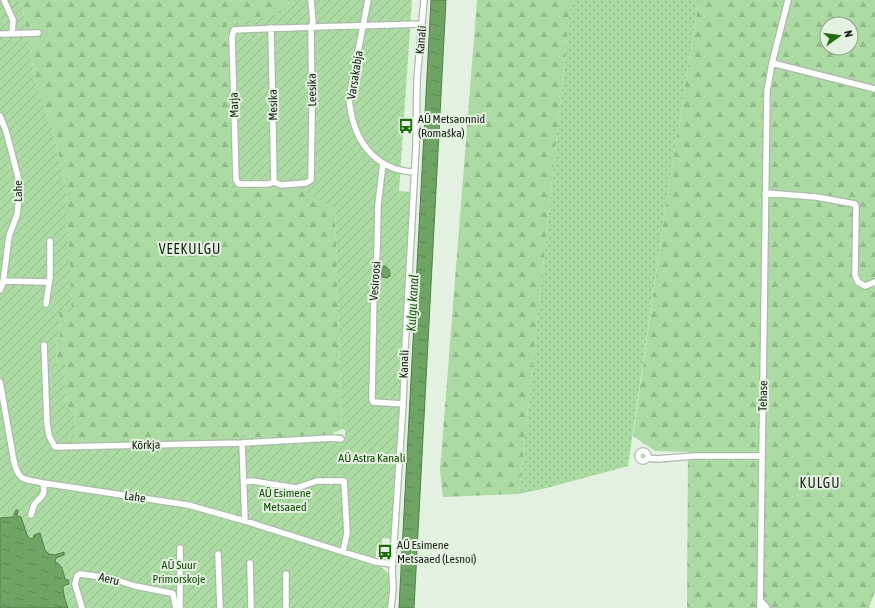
<svg xmlns="http://www.w3.org/2000/svg" width="875" height="608" viewBox="0 0 875 608" font-family="'Asap Condensed',sans-serif">
	<defs>
		<pattern id="grass-dots" width="8" height="8" patternUnits="userSpaceOnUse"><rect width="8" height="8" fill="#acdca3"/><path d="M2 2h.1M6 6h.1" fill="none" stroke="#93bc8c" stroke-width="1.8" stroke-linecap="round"/></pattern>
		<pattern id="forest-firs" width="22" height="20" patternUnits="userSpaceOnUse"><rect width="22" height="20" fill="#acdca3"/><path d="M5 1l3.5 6h-7zM16 11l3.5 6h-7z" fill="#93bc8c"/></pattern>
		<pattern id="garden-furrows" width="10" height="10" patternUnits="userSpaceOnUse"><rect width="10" height="10" fill="#acdca3"/><path d="M-1 1l2-2M0 10L10 0M9 11l2-2" fill="none" stroke="#93bc8c"/></pattern>
		<pattern id="water-ripples" width="26" height="14" patternUnits="userSpaceOnUse"><rect width="26" height="14" fill="#6ea564"/><path d="M2 4q2-2 4 0t4 0M15 11q2-2 4 0t4 0" fill="none" stroke="#5a8651"/></pattern>
	</defs>
	<rect width="100%" height="100%" fill="#e4f3e1"/>
	<path fill="url(#grass-dots)" d="M571 0H699L668 190 628 466 547 488 519 494Z"/>
	<path fill="url(#forest-firs)" fill-rule="evenodd" d="M19 0H289L287 12 227 24 230 89 232 189 295 185 335 209 342 429 329 435 256 438 249 436H239L237 440 70 444 68 439 76 438 74 410H67L65 364 57 365 56 343 60 342 59 312H71L66 188 52 128 36 84 23 10Z
		M477 0H571L519 494 443 497 440 470Z
		M699 0H875V591L869 608H687L688 452 655 451 633 436 668 190ZM827 24H851V48H827Z"/>
	<path fill="url(#garden-furrows)" d="M0 0H19L23 10 36 84 52 128 66 188 72 312H59L60 342 56 343 57 364H65L67 410H74L76 439H69L70 444 237 440 239 436H249L256 438 342 434 345 438V430L342 429 335 209 295 186 232 189 230 89 227 24 287 12 289 0H412L399 191 411 192 392 539 382 538V545H377L375 564C397 573 391 588 389 608H68C64 598 61 590 66 580L65 579 63 570 55 562 56 558 64 552 55 555 49 554 45 550 40 533 33 538 30 539 17 516 18 510H16L13 517 0 518Z"/>
	<path fill="url(#water-ripples)" stroke="#547d4d" d="M431 0H446L414 608H399Z
		M384 266C389 267 390 272 390 276L387 278 382 277 381 268Z
		M16 510H18L17 516 21 517 27 535 30 539 33 538 34 535 40 533 45 550 49 554 55 555 64 552V555L56 558 55 562C63 565 63 572 65 579L68 580 69 584 63 586C63 594 65 600 68 608H0V518L13 517Z"/>
	<g fill="none" stroke-linecap="round" stroke-linejoin="round">
		<defs>
			<path id="minor" d="M4 0 13 20 12 34
				M311 0 313 22 311 27 312 113 311 180 306 183 281 185 274 182 268 184H239L236 180 232 36 234 30C297 27 359 26 422 24
				M368 0 349 98C352 137 372 170 414 172
				M271 28 274 182
				M0 34 38 33
				M772 63 875 89
				M0 116 6 131 18 177 19 197 17 215 9 236 3 283 0 290
				M383 163 378 205 377 252 374 288 372 399 373 402 403 404
				M765 193 816 197 855 204 856 208 855 275 858 282 865 286 875 282
				M3 281 49 282
				M46 304 50 276V241
				M44 345 47 423 49 436 55 447 242 443 334 438 341 439
				M0 382 14 462C19 482 25 479 43 483L188 505 245 521 343 552 376 562 392 564
				M242 443 245 521
				M638 456a5 5 0 1 1 10 0a5 5 0 1 1-10 0Z
				M648 458 657 459 694 456H762
				M244 482 252 481 296 488 317 481H344L347 533 343 552
				M31 515C32 512 33 508 34 505 40 496 46 498 43 483
				M218 554 220 608
				M250 563 251 608
				M760 600 767 608
				M82 608 75 584 77 576 80 574 110 578 135 586 171 593 173 594 176 608
				M180 608V548
				M286 608V574
				M391 608 393 588 392 572 403 404 405 348 416 146 417 79 424 0
				M760 608 767 91 772 63 788 0"/>
		</defs>
		<use href="#minor" stroke="#acbbaa" stroke-width="8"/>
		<use href="#minor" stroke="#fff" stroke-width="5.5"/>
	</g>
	<defs>
		<symbol id="bus-bare" viewBox="-9 -9 18 18"><path d="M-5-6H5V4H4V6H2V4H-2V6H-4V4H-5ZM-3.5-4V0h7V-4ZM-3.5 1.2v1.5H-2V1.2ZM2 1.2v1.5H3.5V1.2Z" fill="#1f6c0e" stroke="#e4f3e1" stroke-width="2.5" paint-order="stroke"/></symbol>
	</defs>
	<g fill-rule="evenodd">
		<use href="#bus-bare" x="395" y="115" width="22" height="22"/>
		<use href="#bus-bare" x="374" y="541" width="22" height="22"/>
	</g>
	<g text-anchor="middle" stroke-width="4" stroke-linejoin="round" paint-order="stroke">
		<g font-size="12" fill="#191f18" stroke="#e4f3e1">
			<text transform="translate(421 40) rotate(-85)" y="4">Kanali</text>
			<text transform="translate(355 75) rotate(-81)" y="4">Varsakabja</text>
			<text transform="translate(312 90) rotate(-91)" y="4">Leesika</text>
			<text transform="translate(234 105) rotate(-92)" y="4">Marja</text>
			<text transform="translate(273 105) rotate(-91)" y="4">Mesika</text>
			<text transform="translate(18 191) rotate(-90)" y="4">Lahe</text>
			<text transform="translate(375 281) rotate(-86)" y="4">Vesiroosi</text>
			<text transform="translate(404 364) rotate(-88)" y="4">Kanali</text>
			<text transform="translate(763 396) rotate(-89)" y="4">Tehase</text>
			<text transform="translate(146 445) rotate(-1)" y="4">Kõrkja</text>
			<text transform="translate(135 497) rotate(9)" y="4">Lahe</text>
			<text transform="translate(109 579) rotate(14)" y="4">Aeru</text>
		</g>
		<g font-size="12" fill="#191f18" stroke="#e4f3e1" text-anchor="start">
			<text x="418" y="123">AÜ Metsaonnid<tspan x="418" dy="14">(Romaška)</tspan></text>
			<text x="397" y="549">AÜ Esimene<tspan x="397" dy="14">Metsaaed (Lesnoi)</tspan></text>
		</g>
		<g font-size="12" fill="#134b07" stroke="#e4f3e1">
			<text x="372" y="462">AÜ Astra Kanali</text>
			<text x="285" y="497">AÜ Esimene<tspan x="285" dy="14">Metsaaed</tspan></text>
			<text x="179" y="569">AÜ Suur<tspan x="179" dy="14">Primorskoje</tspan></text>
		</g>
		<g font-size="13" font-style="italic" fill="#215817" stroke="#e4f3e1">
			<text transform="translate(412 303) rotate(-87)" y="5">Kulgu kanal</text>
		</g>
		<g font-size="14" letter-spacing="1" fill="#191f18" stroke="#e4f3e1">
			<text x="190" y="254">VEEKULGU</text>
			<text x="820" y="488">KULGU</text>
		</g>
	</g>
	<g transform="translate(839 36) rotate(76)"><circle r="19" fill="#e4f3e1" stroke="#939e91"/>
	<path d="M0-3L7 15L0 10L-7 15Z" fill="#1f6c0e"/>
	<text y="-6" font-size="11" font-weight="bold" text-anchor="middle" fill="#191f18">N</text>
	</g>
</svg>
